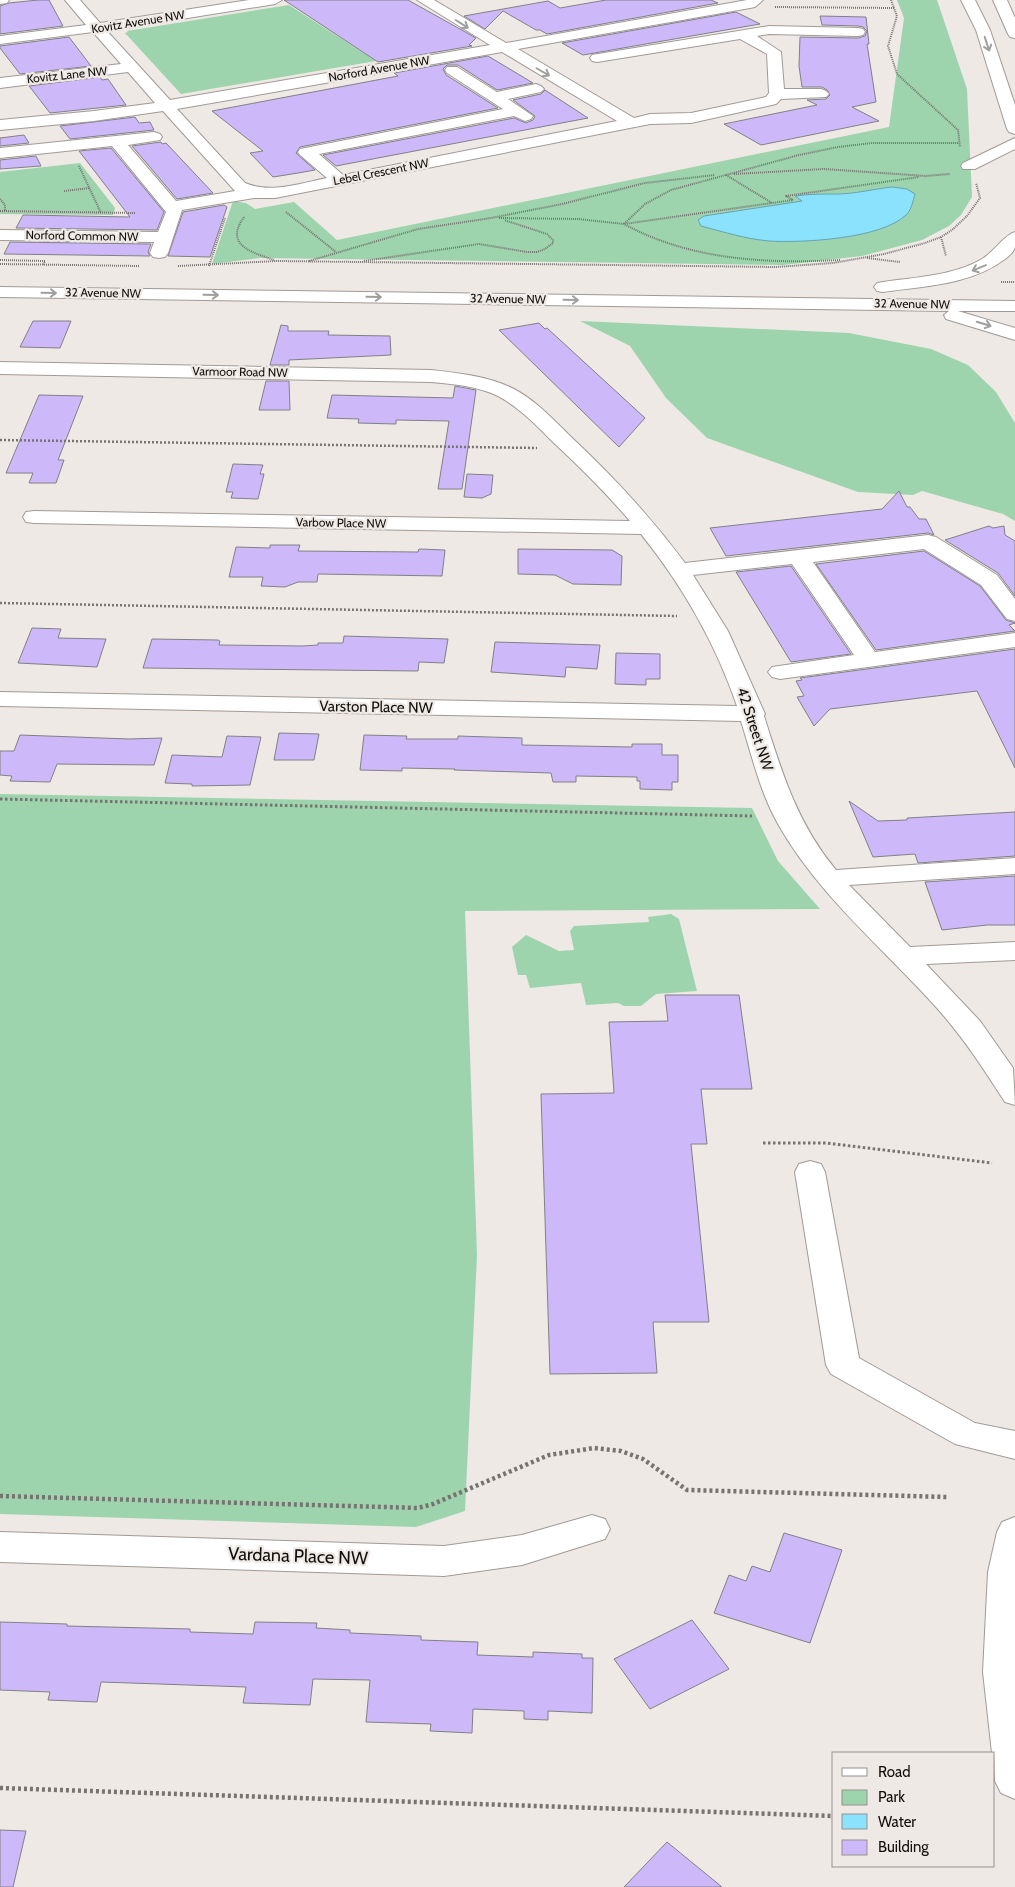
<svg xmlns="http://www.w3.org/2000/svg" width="1015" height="1887" viewBox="0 0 1015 1887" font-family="Cabin,sans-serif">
	<rect width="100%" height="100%" fill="#efe9e5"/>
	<path fill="#9dd4ad" d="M897 0H937L967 89 972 197 961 215 949 226 922 240 862 256 783 265 259 258 212 264 233 201 246 203 255 209 294 202 337 240 889 127 904 18Z
		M289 5 376 61 181 94 125 33 128 32 127 31Z
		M80 163 115 208 113 215 0 214V172Z
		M580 321 849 333 931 349 968 365 996 392 1015 423V521L1003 514 922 491 913 495 858 492 707 438 666 398 630 346Z
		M0 794 752 808 778 861 820 909 465 911 477 1255 465 1511 416 1527 0 1514Z
		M671 914 679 919 697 991 656 994 641 1006H624L618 1003 586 1005 581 983 530 988 526 975H518L512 947 526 935 559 951 574 950 570 931 574 926 649 922 648 917Z"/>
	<path fill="#8ae2fd" stroke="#65a3b5" d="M892 187 907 189 915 194C913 201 911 211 906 215 881 239 802 243 769 241 746 239 724 232 701 226L698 220 704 216 802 201 795 196C810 194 822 194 837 194 854 194 874 189 892 187Z"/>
	<path fill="#cdb9fa" stroke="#818085" d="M38 0H49L63 26 0 34V6L9 3Z
		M284 0H408L476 38 469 45 472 46 378 62Z
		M606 0H711L718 3 547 34 540 30H536L503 11 485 29 464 16 548 1 560 8Z
		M736 12 760 24 583 55 562 43Z
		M820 16 866 17 869 44H867L876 102 852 107 879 121 761 145 724 124 817 105 807 100 826 99 830 95 827 90 822 87H802L799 66 800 37 858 38 865 36 867 31 863 27 858 26 822 25Z
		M69 37 91 66 20 74 0 48V46Z
		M488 56 533 83 497 90 458 65H447L443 69 446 75 498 108 300 147 296 153 315 170 298 173 273 177 250 153 263 151 212 111 398 76 394 73Z
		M100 77 102 80 108 79 126 105 50 113 29 86Z
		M545 90 588 118 336 166 323 155 514 118 526 123 533 120 535 116 513 100 541 94Z
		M135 117 139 123 150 122 154 130 70 139 60 126Z
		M24 135 29 143 0 146V138Z
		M161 142 162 144 166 143 213 193 177 199 132 146Z
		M111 148 164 212 157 230 16 228 23 215 130 217 79 151Z
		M36 156 41 166 0 169V160Z
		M224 205 227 207 210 257 168 256 183 212Z
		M10 242 151 244 148 252 150 256 4 254Z
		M33 321H71L60 348 20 347Z
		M539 323 545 329 547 328 645 418 619 447 499 330Z
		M281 325 288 326V331H329L328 335 390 336 391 355 289 360V365H270Z
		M266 381H289L290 410H259Z
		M455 386 476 390 462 489H438L449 421 396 420V424L358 423 359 419 327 418 332 395 453 398Z
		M39 395 83 396 58 460H64L56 483H29L33 473H6Z
		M233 464 263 465 260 474H264L258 499 231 498 233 492H226Z
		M467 474 493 475 491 494 482 498 464 497Z
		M899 491 907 507H910L919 519H926L934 535 928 533 726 556 710 528 882 509Z
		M989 526 993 528 1004 526 1005 535 1015 541V596L998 573 945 540Z
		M270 545H300L298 551 418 552 419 549 445 550 442 576 318 574 317 582H298L285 587 261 586 263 577H229L236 547 270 548Z
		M518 549 612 550 622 556 621 585 573 584 555 575 518 574Z
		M924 551 980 586 1006 620 1015 623 1009 625 1015 631 876 650 816 564Z
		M791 566 851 654 791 662 736 572Z
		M32 628 61 629 58 638 106 639 97 667 18 663Z
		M344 636 448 639 444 663 419 662 418 671 143 668 152 639 218 640 220 641 219 645 303 646 318 645V643H343Z
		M495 642 600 645 597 669 566 667 565 677 491 672Z
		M1015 649V768L977 691 830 709 814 726 797 697 804 696 796 681 802 680 800 678Z
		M616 653 660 654V679H646V685L615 684Z
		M279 733 319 734 314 760H274Z
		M20 735 129 739 162 738 154 765 57 764 50 782 10 781 12 776 0 775V751H14Z
		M364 735 407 736 406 739H458V736L522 738V745L632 747V744H662V755H678V782H672V790L640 789V781H637V777L576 776V782H553L551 773 454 770 455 769 402 768V771L360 770Z
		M227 736 261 737 250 785 192 786V784L165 783 172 755 222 757Z
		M849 801 878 821 907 820V818L1015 812V856L918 863 915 854 873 857Z
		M1015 876V925H987L942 930 925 882Z
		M665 995H739L752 1089H701L707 1144H691L709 1322H653L657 1373 550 1374 541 1094 614 1093 609 1022 668 1021Z
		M784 1533 842 1550 810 1643 714 1613 729 1575 746 1581 752 1566 770 1572Z
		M692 1620 729 1669 650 1709 614 1659Z
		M0 1622 67 1624V1626L190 1629V1632L253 1634 255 1622 317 1623 316 1628 350 1630V1633L421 1636V1640L478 1642 477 1655 533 1657V1652L582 1654V1658H593L592 1713 548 1711V1720L524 1719V1711L473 1709 472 1733 430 1731 431 1724 366 1722 370 1680 313 1679 310 1705 243 1703 246 1687 101 1682 97 1702 48 1700 50 1692 0 1690Z
		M0 1830 26 1831 13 1887H0Z
		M667 1842 722 1887H624Z"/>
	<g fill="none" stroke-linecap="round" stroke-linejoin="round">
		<defs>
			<path id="minor" d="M0 0H9L7 3 0 4Z
				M65 0H80L100 23 249 0H282L275 4 107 31 170 100 490 45 417 0H434L506 43 747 0H763L755 7 750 8 518 49 634 118 650 114 691 113 766 97 769 93 767 54 740 39 597 62 592 61 590 58 592 55 769 26 858 28 863 29 865 32 863 35 858 36 769 34 757 36 781 52 784 89H821L826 91 829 94 826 97 781 99 776 104 691 123 650 124 275 198H254L182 210 168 253 165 257 159 258 153 257 150 253 154 242 0 240V230L158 232 166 212 112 146 0 158V148L154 132 160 134 162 137 160 140 128 145 176 201 235 191 163 111 94 121 0 130V120L94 111 155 103 128 72 0 88V78L121 64 93 32 0 44V36L86 25ZM502 52 617 121 343 175 319 154 514 116 525 121 531 119 533 116 508 99 541 92 544 89 541 86 536 84 497 92 457 67H447L445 70 447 73 503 109 300 149 298 152 300 155 327 178C301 183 271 194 245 183L177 109Z
				M1015 138V149L975 169H963L961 166 963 163Z
				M0 362 431 370C458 373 487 376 512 388 534 399 551 417 568 434 611 474 650 516 685 563L928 535 936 537 997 575 1015 599V621L1007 619 981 585 924 549 813 562 875 652 1015 633V647L780 679 772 677 768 672 772 667 854 655 792 564 693 575 728 631 765 714 764 716C782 773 797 823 836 870L1015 858V874L849 885 910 947 1015 942V960L926 964 980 1021 1013 1068 1015 1105 1005 1102C983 1068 963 1037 936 1007 882 947 818 895 778 824 760 792 752 756 741 721L0 706V692L737 706C716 644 682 585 641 534L34 523 26 522 23 517 26 512 34 511 630 521C606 493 580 467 553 442 536 425 519 407 498 396 477 386 454 384 431 382L0 374Z
				M810 1161 821 1164 825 1172 859 1358 975 1423 1015 1431V1459L955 1444 831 1374 826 1365 795 1172 799 1164Z
				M592 1515 605 1519 610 1529 605 1539 522 1565 444 1576 0 1562V1532L444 1546 522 1535Z
				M1015 1517V1799L1001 1793 995 1781 994 1753H992L983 1672 988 1572 997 1532 1002 1522Z"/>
			<path id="major" d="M961 0H975L990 30 1015 105V134L1009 132 1007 129 976 30Z
				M993 0H1007L1015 18V38L1010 37 1008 34Z
				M1015 232C1015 236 1015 243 1015 247 1014 252 1009 256 1005 259 971 285 924 286 883 292L877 291 874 287 877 283 883 282C916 277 953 276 982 259 994 252 1004 235 1015 232Z
				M0 287 1015 301V311H958L1015 328V340L946 319 944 315 949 311 0 297Z"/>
		</defs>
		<use href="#minor" stroke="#a09a97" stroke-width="2"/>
		<use href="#major" stroke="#a09a97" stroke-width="2"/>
		<path stroke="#777371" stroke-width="2" stroke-dasharray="1 1" stroke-linecap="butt" d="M891 0 897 16 888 46 897 74 958 130 960 147
			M775 7 894 8
			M79 166 101 213
			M734 174 824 169 926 176 950 174
			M726 175 772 203
			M64 191 90 188
			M0 199 5 205V211
			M0 211 136 213
			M286 212 336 252
			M244 217C224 245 251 252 274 260
			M499 218 578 219 624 224 793 200 786 196 919 177
			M941 237 946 256
			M867 258 900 262
			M0 260 45 261 43 265
			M840 260C766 264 690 260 624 224L645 204 671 190 799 155 838 147 872 143H959
			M309 261 418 229 491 218 562 204 645 183 715 175
			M364 261 479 244 527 252H537L545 249 553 243V240L547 234 504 220
			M0 264 139 266
			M178 266 277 261 776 267 833 263 884 254 925 243 941 237 952 230 967 216 980 198 976 183
			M209 266 225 218
			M1001 282H1015"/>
		<path stroke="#777371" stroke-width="2.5" stroke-dasharray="2 2" stroke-linecap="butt" d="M0 440 537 448
			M0 603 677 616"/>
		<path stroke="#777371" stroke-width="3" stroke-dasharray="2.5 2.5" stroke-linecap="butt" d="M0 799 752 816
			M763 1143H826L992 1163"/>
		<path stroke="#777371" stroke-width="4.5" stroke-dasharray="3 3" stroke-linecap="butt" d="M0 1496 418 1508 433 1504 549 1455 594 1448 621 1451 643 1459 687 1490 947 1497
			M0 1788 834 1816"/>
		<use href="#minor" fill="#fff" fill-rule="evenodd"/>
		<use href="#major" fill="#fff" fill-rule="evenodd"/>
	</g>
	<defs><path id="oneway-shaft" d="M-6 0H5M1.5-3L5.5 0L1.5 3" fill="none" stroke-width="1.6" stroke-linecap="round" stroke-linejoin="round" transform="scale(1.25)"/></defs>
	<g stroke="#9f9f9e">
		<use href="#oneway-shaft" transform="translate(462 24) rotate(32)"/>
		<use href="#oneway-shaft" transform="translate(987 44) rotate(72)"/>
		<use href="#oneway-shaft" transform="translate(543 72) rotate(30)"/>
		<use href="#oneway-shaft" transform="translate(979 268) rotate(158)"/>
		<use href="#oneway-shaft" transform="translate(49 293) rotate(1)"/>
		<use href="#oneway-shaft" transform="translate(211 295) rotate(1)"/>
		<use href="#oneway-shaft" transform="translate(374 297) rotate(1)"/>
		<use href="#oneway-shaft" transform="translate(571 300) rotate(1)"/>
		<use href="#oneway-shaft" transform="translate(984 324) rotate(17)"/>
	</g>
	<g text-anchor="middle" stroke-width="4.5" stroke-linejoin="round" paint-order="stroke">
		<g font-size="12" fill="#100f0d" stroke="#efe9e5">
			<text transform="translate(138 22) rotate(-9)" y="4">Kovitz Avenue NW</text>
			<text transform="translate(379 69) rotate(-10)" y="4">Norford Avenue NW</text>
			<text transform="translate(67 75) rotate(-6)" y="4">Kovitz Lane NW</text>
			<text transform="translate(381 172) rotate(-11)" y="4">Lebel Crescent NW</text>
			<text transform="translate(82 236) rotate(1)" y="4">Norford Common NW</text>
			<text transform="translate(103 293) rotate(1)" y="4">32 Avenue NW</text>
			<text transform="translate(508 299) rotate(1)" y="4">32 Avenue NW</text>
			<text transform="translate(912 304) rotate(1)" y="4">32 Avenue NW</text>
			<text transform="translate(240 372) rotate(1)" y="4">Varmoor Road NW</text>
			<text transform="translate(341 523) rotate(1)" y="4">Varbow Place NW</text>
		</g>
		<g font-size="15" fill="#100f0d" stroke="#efe9e5">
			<text transform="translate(376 707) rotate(1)" y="5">Varston Place NW</text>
			<text transform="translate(755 729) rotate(72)" y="5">42 Street NW</text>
		</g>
		<g font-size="18" fill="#100f0d" stroke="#efe9e5">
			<text transform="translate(298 1556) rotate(2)" y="6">Vardana Place NW</text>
		</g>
	</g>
	<rect x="832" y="1752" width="162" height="115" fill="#efe9e5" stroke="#96928f"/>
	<rect x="842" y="1768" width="25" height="8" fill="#ffffff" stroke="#96928f"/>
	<text x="878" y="1777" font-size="15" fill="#100f0d">Road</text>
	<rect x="842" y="1790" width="25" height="15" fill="#9dd4ad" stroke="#96928f"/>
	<text x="878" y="1802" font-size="15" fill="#100f0d">Park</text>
	<rect x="842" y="1814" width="25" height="15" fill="#8ae2fd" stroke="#96928f"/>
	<text x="878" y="1827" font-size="15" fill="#100f0d">Water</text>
	<rect x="842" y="1840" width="25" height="15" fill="#cdb9fa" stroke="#96928f"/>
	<text x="878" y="1852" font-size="15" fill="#100f0d">Building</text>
</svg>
